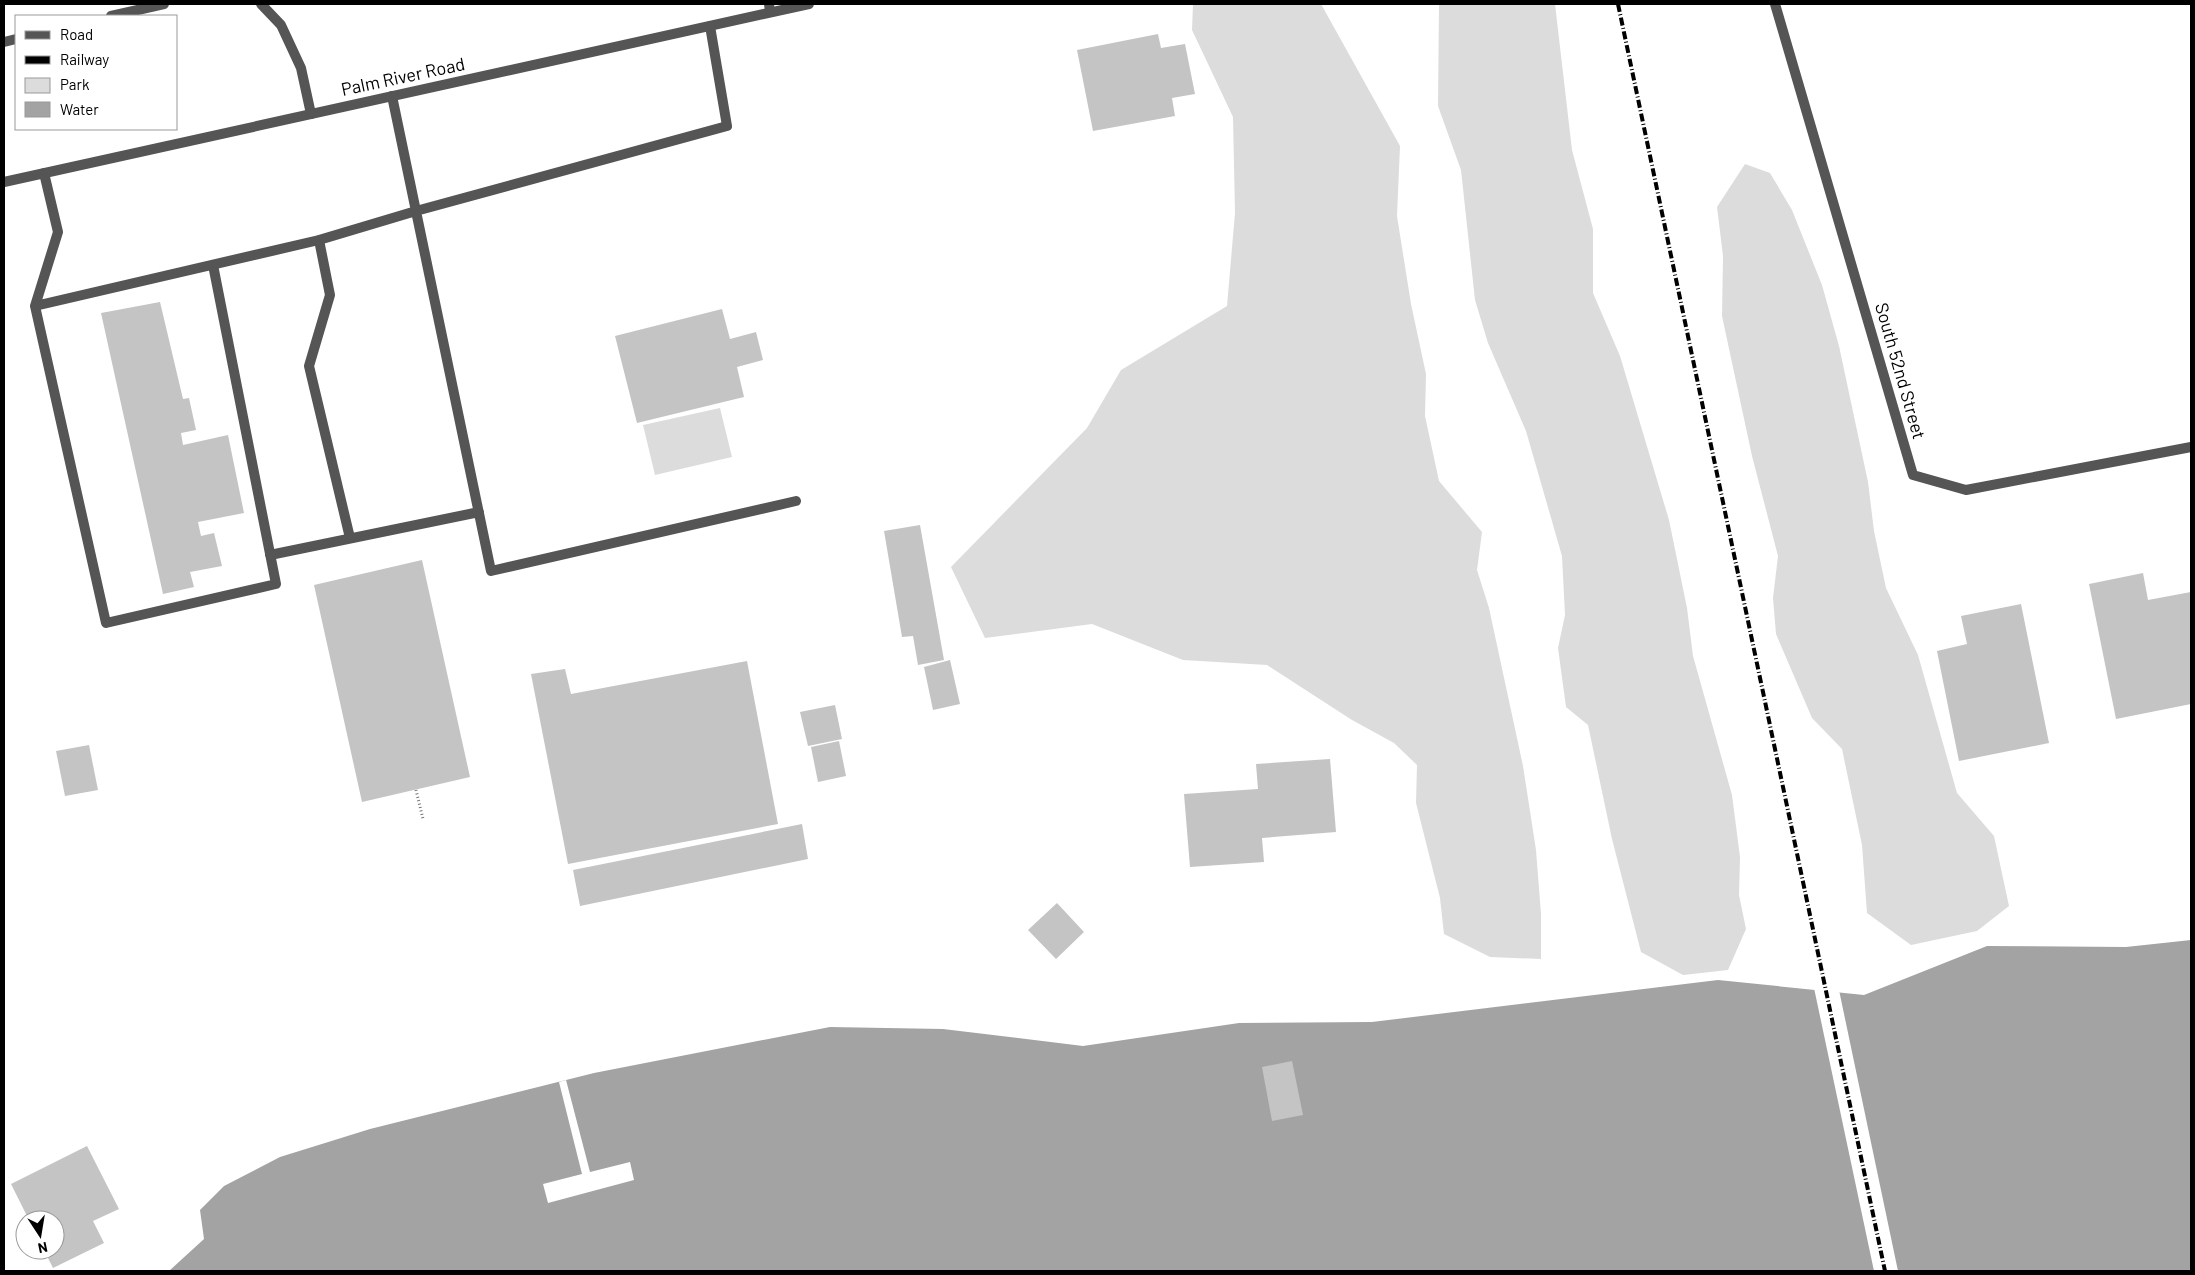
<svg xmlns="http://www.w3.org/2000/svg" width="2195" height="1275" viewBox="0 0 2195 1275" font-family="Barlow,sans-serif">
	<rect width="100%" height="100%" fill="#fff"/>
	<path fill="#dcdcdc" d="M1193 4H1321L1400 146 1397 216 1411 304 1426 374 1425 416 1439 481 1482 532 1477 570 1489 608 1523 766 1536 850 1541 914V959L1490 957 1444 934 1440 898 1416 803 1417 765 1394 743 1352 720 1267 665 1183 660 1092 624 985 638 951 567 1087 428 1121 370 1227 306 1235 213 1233 117 1192 30Z
		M1439 4H1555L1572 150 1593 229V293L1620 356 1669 520 1687 608 1693 656 1732 795 1740 857 1739 895 1746 929 1728 970 1683 975 1641 952 1612 839 1588 725 1566 707 1558 648 1565 615 1562 556 1526 431 1488 343 1475 300 1461 170 1438 106Z
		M1745 164 1770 173 1792 210 1822 285 1839 346 1868 482 1874 531 1886 588 1918 655 1957 793 1994 836 2009 906 1977 931 1911 945 1867 913 1862 845 1842 749 1812 718 1776 634 1773 598 1778 556 1752 456 1722 316 1723 256 1717 207Z
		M720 408 732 457 655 475 643 425Z"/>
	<path fill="#a3a3a3" d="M2191 940V1271H169L204 1239 200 1210 224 1186 280 1157 370 1129 594 1073 830 1027 943 1029 1083 1046 1239 1023 1372 1022 1718 980 1864 995 1987 946 2126 947Z"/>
	<path fill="#fff" d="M1814 988 1839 990 1898 1271H1874Z
		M566 1080 590 1172 630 1162 634 1180 548 1203 543 1184 582 1174 559 1082Z"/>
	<path fill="#c4c4c4" d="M1158 34 1161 48 1185 44 1195 94 1172 98 1175 116 1093 131 1077 50Z
		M160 302 183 399 189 398 196 430 181 433 183 445 228 435 244 513 198 522 201 536 214 533 222 566 190 572 194 587 163 594 101 313Z
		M722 309 730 339 756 332 763 360 737 367 744 397 637 423 615 336Z
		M920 525 944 660 918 665 913 636 902 637 884 531Z
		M422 560 470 777 362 802 314 585Z
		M2143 573 2148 600 2191 592V704L2116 719 2089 584Z
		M2021 604 2049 743 1959 761 1937 651 1967 644 1961 616Z
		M950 660 960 704 933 710 924 667Z
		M747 661 778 824 568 864 531 674 565 669 571 694Z
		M835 705 842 739 808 746 800 712Z
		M839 741 846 776 818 782 811 747Z
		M89 745 98 790 65 796 56 751Z
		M1330 759 1336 832 1262 838 1264 862 1190 867 1184 794 1258 789 1256 764Z
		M802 824 808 859 580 906 573 870Z
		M1057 903 1084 932 1056 959 1028 930Z
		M1292 1061 1303 1115 1272 1121 1262 1067Z
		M87 1146 119 1209 93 1221 104 1243 53 1268 44 1250H55V1220H29L11 1184Z"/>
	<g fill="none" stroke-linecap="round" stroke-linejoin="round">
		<path stroke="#777" stroke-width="3" stroke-dasharray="1 2.5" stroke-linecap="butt" d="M416 790 423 819"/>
		<path stroke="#555" stroke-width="10" d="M261 4 281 25 301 68 311 114
			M769 4 770 12
			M111 16 164 4
			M4 42 16 39
			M392 96 491 571 796 501
			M44 173 58 232 35 306 106 623 276 584 213 265
			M319 240 330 295 309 366 350 538
			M35 306 319 240 416 211 727 126 710 26
			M270 555 479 512"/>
		<path stroke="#555" stroke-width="10" d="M1775 4 1913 475 1966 490 2191 447"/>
		<path stroke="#555" stroke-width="10" d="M4 182 809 4"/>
		<path stroke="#000" stroke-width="4" stroke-dasharray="8 2.5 1 2.5" stroke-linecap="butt" d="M1618 4 1885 1271"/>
	</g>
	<g text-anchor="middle" stroke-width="4" stroke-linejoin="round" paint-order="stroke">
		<g font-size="18" fill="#000" stroke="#fff">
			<text transform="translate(403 77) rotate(-12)" y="6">Palm River Road</text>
			<text transform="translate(1900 371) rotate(74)" y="6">South 52nd Street</text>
		</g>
	</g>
	<rect width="2195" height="1275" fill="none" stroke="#000000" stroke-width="10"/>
	<rect x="15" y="15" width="162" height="115" fill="#ffffff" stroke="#999999"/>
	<rect x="25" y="31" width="25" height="8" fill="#555555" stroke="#999999"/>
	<text x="60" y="40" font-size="15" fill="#000000">Road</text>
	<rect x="25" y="56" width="25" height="8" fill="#000000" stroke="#999999"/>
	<text x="60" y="65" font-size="15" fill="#000000">Railway</text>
	<rect x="25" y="78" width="25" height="15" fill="#dcdcdc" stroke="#999999"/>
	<text x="60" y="90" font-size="15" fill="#000000">Park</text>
	<rect x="25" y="102" width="25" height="15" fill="#a3a3a3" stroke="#999999"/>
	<text x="60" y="115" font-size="15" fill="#000000">Water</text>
	<g transform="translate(40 1235) rotate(168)"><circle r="24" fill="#ffffff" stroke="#999999"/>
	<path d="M0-4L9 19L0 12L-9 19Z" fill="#000000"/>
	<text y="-8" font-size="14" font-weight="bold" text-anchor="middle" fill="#000000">N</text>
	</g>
</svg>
